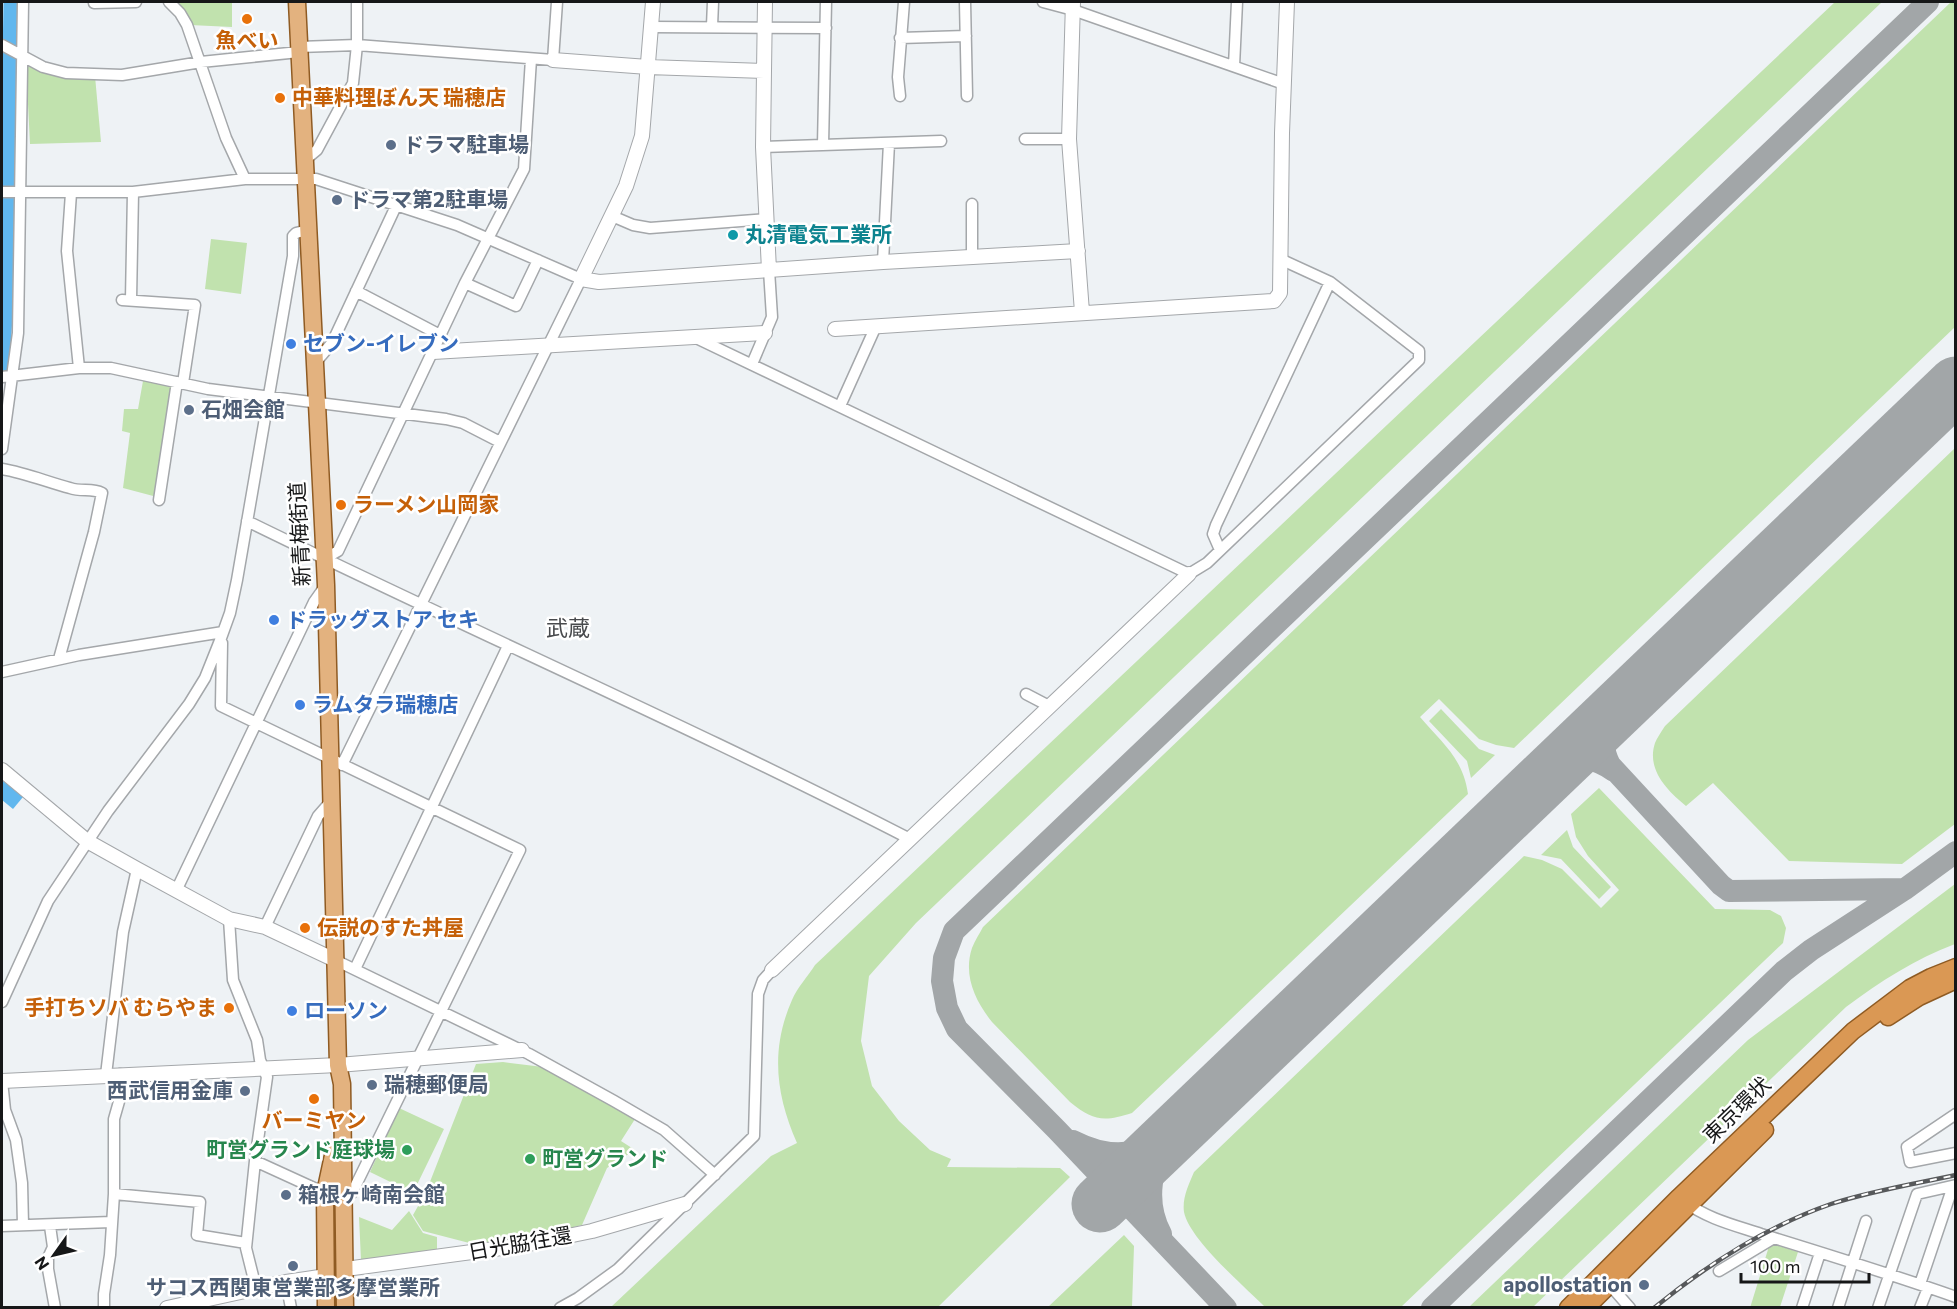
<svg xmlns="http://www.w3.org/2000/svg" width="1957" height="1309" viewBox="0 0 1957 1309" font-family="Commissioner,'Noto Sans JP',sans-serif">
	<rect width="100%" height="100%" fill="#eef2f5"/>
	<path fill="#c1e2ae" d="M178 2H232V27L190 25 177 6Z
		M1835 2H1882L916 923 869 976 861 1041 872 1086 899 1121 930 1150 951 1159 947 1167 1060 1168 1070 1177 938 1307H611L771 1156 797 1143C776 1095 770 1050 792 1000 797 988 808 976 815 965Z
		M1951 2H1956L1955 327 1514 748 1496 745 1479 739 1439 699 1420 717C1442 743 1463 758 1468 794L1132 1113C1104 1122 1093 1121 1070 1102L992 1022C975 1001 963 975 972 948 975 940 980 933 983 927Z
		M26 64 42 70 95 76 101 142 30 144Z
		M211 239 247 243 241 294 205 289Z
		M157 380 174 384 157 497 123 488 130 433 122 431 124 409H138L143 381Z
		M1955 448V824L1902 864 1789 861 1713 783 1686 806C1668 791 1646 770 1655 743 1657 738 1661 732 1665 726Z
		M1441 709 1479 749 1495 755 1471 778 1467 761 1429 721Z
		M1599 788 1715 909 1770 910 1781 916 1786 928 1783 943 1401 1307H1265C1245 1287 1189 1239 1184 1212 1182 1198 1189 1184 1194 1172L1524 856 1542 860 1562 869 1601 908 1619 890 1588 856 1576 837 1571 814Z
		M1567 830 1573 847 1611 887 1599 899 1561 859 1541 855Z
		M1955 884V944C1915 959 1881 981 1846 1007L1533 1307H1469L1748 1040Z
		M503 1062 543 1067 635 1119 621 1141 635 1150 607 1168 582 1225 529 1238 477 1245 423 1231 413 1215 426 1192 476 1064Z
		M399 1108 444 1129 413 1193 370 1172Z
		M409 1211 423 1233 437 1237V1252L361 1260 359 1217 392 1230Z
		M1124 1235 1134 1246 1132 1307H1048Z
		M1770 1243 1798 1252 1780 1307 1750 1308Z"/>
	<path fill="#61b7ee" d="M2 780 23 797 13 809 2 800Z"/>
	<g fill="none" stroke-linecap="round" stroke-linejoin="round">
		<path stroke="#61b7ee" stroke-width="15" d="M2 371 6 298 11 2"/>
		<path stroke="#a2a6a8" stroke-width="22" d="M1611 715C1604 732 1600 747 1610 765L1721 885 1729 891 1905 889
			M1561 763C1581 755 1597 759 1614 771
			M1073 1141C1112 1161 1142 1156 1177 1130
			M1161 1234C1144 1202 1150 1164 1172 1136
			M1226 1308 1057 1130 957 1029 947 1008 942 981 944 958 954 931 1928 2
			M1432 1308 1784 971 1811 950 1905 889 1956 852"/>
		<path stroke="#a2a6a8" stroke-width="57" d="M1100 1204 1956 385"/>
		<defs>
			<path id="minor" d="M169 2 180 13 187 25 226 138 245 179
				M965 2 967 96
				M1043 2 1073 10 1284 84
				M94 3 136 2
				M712 26 713 2
				M651 27 826 28
				M900 38 966 36
				M2 45 43 67 66 73 122 75 201 62 299 52
				M299 47 357 45 553 60 557 2
				M1234 66 1237 2
				M900 96 898 77 904 2
				M1025 139H1069
				M823 145 826 2
				M763 147 941 141
				M305 160 317 150 353 83 357 45V2
				M2 192H133L245 179H316L457 225 581 279 342 765
				M71 193 67 251 79 368
				M972 204V257
				M612 216 633 225 650 228 767 219
				M883 262 889 143
				M465 283 516 306 538 260
				M356 291 440 335
				M122 300 195 305 183 383
				M131 300 133 192
				M694 337 1189 574
				M315 363 332 343 396 206
				M752 364 772 317 769 270
				M2 377 79 368H111L208 389 446 419 463 423 500 442
				M840 406 876 326
				M2 449 18 333 23 2
				M2 469C26 473 47 482 70 488 81 492 92 488 102 493L94 532 59 659
				M159 500 177 382
				M247 521C467 629 692 727 910 839
				M1220 550 1213 534 1216 525 1330 282
				M324 559 338 551 465 283 524 169 531 59
				M1189 574 1207 563 1419 360V351L1330 282 1280 259
				M222 643 221 706 520 850 352 1193
				M2 672 79 655 223 632
				M1026 694 1049 706
				M176 891 314 602 326 585
				M229 919 233 980 257 1040 260 1060 267 1077 255 1161 246 1248 256 1288
				M265 927 318 816 332 800
				M335 960 529 1054 614 1101 664 1130 715 1175
				M355 969 508 646
				M2 1002 48 901 108 811 189 704 205 678 221 638 230 613 237 580 293 256V236L296 233 308 230
				M106 1075 123 932 137 869
				M2 1081 5 1110 16 1140 22 1183 23 1225
				M1956 1114 1907 1147 1910 1162 1956 1153
				M255 1161 325 1193
				M114 1194 200 1202 197 1235 246 1243
				M1685 1202C1708 1219 1734 1225 1761 1234 1826 1254 1891 1274 1956 1297
				M2 1226 111 1222
				M50 1226 53 1247 48 1258V1269L55 1308
				M1719 1271 1774 1238
				M286 1282 291 1308
				M1609 1284 1630 1308
				M1920 1284 1953 1186
				M104 1308V1294L110 1255 114 1194V1119L122 1091 120 1074
				M560 1308 578 1298 618 1269 754 1136 758 994 763 980 772 970
				M1802 1308 1820 1253
				M1838 1308 1866 1221
				M1878 1308 1917 1194 1956 1185
				M1920 1308 1928 1288"/>
			<path id="tertiary" d="M653 2 642 136 626 186 581 279 599 282 883 262 1078 251
				M1073 2 1069 139 1082 312
				M553 60 648 67 764 71 765 2
				M764 71 763 147 769 270
				M835 329 1274 301 1280 293 1282 133 1287 2
				M433 352 765 333
				M2 770 87 841 137 869 229 919 265 927 335 960
				M772 970 1189 574
				M2 1081 338 1065 522 1050
				M353 1268 524 1245 592 1231 685 1204
				M167 1308 286 1282 326 1276"/>
			<path id="primary" d="M297 2 326 585 338 1065 342 1084 345 1308
				M326 1308 325 1193 334 1151"/>
			<path id="trunk" d="M1888 1017 1919 997 1956 980
				M1568 1308 1679 1197 1853 1031 1910 988 1931 977 1956 967
				M1586 1308 1765 1130"/>
		</defs>
		<use href="#minor" stroke="#a4a7aa" stroke-width="13"/>
		<use href="#tertiary" stroke="#a4a7aa" stroke-width="16"/>
		<use href="#primary" stroke="#8f5b23" stroke-width="19"/>
		<use href="#trunk" stroke="#8f5b23" stroke-width="19"/>
		<use href="#minor" stroke="#fff" stroke-width="10"/>
		<use href="#tertiary" stroke="#fff" stroke-width="14"/>
		<use href="#primary" stroke="#e3b27f" stroke-width="16"/>
		<use href="#trunk" stroke="#da9854" stroke-width="16"/>
		<defs>
			<path id="rail" d="M1654 1308C1708 1264 1765 1227 1831 1204 1871 1191 1914 1184 1956 1175"/>
		</defs>
		<use href="#rail" stroke="#57595b" stroke-width="4.5"/>
		<use href="#rail" stroke="#fff" stroke-width="2" stroke-dasharray="7" stroke-linecap="butt"/>
	</g>
	<g fill="#e8710a" stroke="#fff" stroke-width="2">
		<circle cx="247" cy="19" r="6"/>
		<circle cx="280" cy="98" r="6"/>
		<circle cx="341" cy="505" r="6"/>
		<circle cx="305" cy="928" r="6"/>
		<circle cx="229" cy="1008" r="6"/>
		<circle cx="314" cy="1099" r="6"/>
	</g>
	<g fill="#5c6f8a" stroke="#fff" stroke-width="2">
		<circle cx="391" cy="145" r="6"/>
		<circle cx="337" cy="200" r="6"/>
		<circle cx="189" cy="410" r="6"/>
		<circle cx="372" cy="1085" r="6"/>
		<circle cx="245" cy="1091" r="6"/>
		<circle cx="286" cy="1195" r="6"/>
		<circle cx="293" cy="1266" r="6"/>
		<circle cx="1644" cy="1285" r="6"/>
	</g>
	<circle fill="#0f9aa8" stroke="#fff" stroke-width="2" cx="733" cy="235" r="6"/>
	<g fill="#3f7fe0" stroke="#fff" stroke-width="2">
		<circle cx="291" cy="344" r="6"/>
		<circle cx="274" cy="620" r="6"/>
		<circle cx="300" cy="705" r="6"/>
		<circle cx="292" cy="1011" r="6"/>
	</g>
	<g fill="#2e9e5b" stroke="#fff" stroke-width="2">
		<circle cx="407" cy="1150" r="6"/>
		<circle cx="530" cy="1159" r="6"/>
	</g>
	<g text-anchor="middle" stroke-width="5" stroke-linejoin="round" paint-order="stroke">
		<g font-size="21" font-weight="bold" fill="#c56008" stroke="#fff" text-anchor="start">
			<text x="247" y="48" text-anchor="middle">魚べい</text>
			<text x="292" y="105">中華料理ぼん天 瑞穂店</text>
			<text x="353" y="512">ラーメン山岡家</text>
			<text x="317" y="935">伝説のすた丼屋</text>
			<text x="217" y="1015" text-anchor="end">手打ちソバ むらやま</text>
			<text x="314" y="1128" text-anchor="middle">バーミヤン</text>
		</g>
		<g font-size="21" font-weight="bold" fill="#4e5e75" stroke="#fff" text-anchor="start">
			<text x="403" y="152">ドラマ駐車場</text>
			<text x="349" y="207">ドラマ第2駐車場</text>
			<text x="201" y="417">石畑会館</text>
			<text x="384" y="1092">瑞穂郵便局</text>
			<text x="233" y="1098" text-anchor="end">西武信用金庫</text>
			<text x="298" y="1202">箱根ヶ崎南会館</text>
			<text x="1632" y="1292" text-anchor="end">apollostation</text>
			<text x="293" y="1295" text-anchor="middle">サコス西関東営業部多摩営業所</text>
		</g>
		<g font-size="21" font-weight="bold" fill="#0d838f" stroke="#fff" text-anchor="start">
			<text x="745" y="242">丸清電気工業所</text>
		</g>
		<g font-size="21" font-weight="bold" fill="#366cbe" stroke="#fff" text-anchor="start">
			<text x="303" y="351">セブン-イレブン</text>
			<text x="286" y="627">ドラッグストア セキ</text>
			<text x="312" y="712">ラムタラ瑞穂店</text>
			<text x="304" y="1018">ローソン</text>
		</g>
		<g font-size="21" fill="#161718" stroke="#fff">
			<text transform="translate(300 534) rotate(-93)" y="7">新青梅街道</text>
			<text transform="translate(1737 1110) rotate(-44)" y="7">東京環状</text>
			<text transform="translate(520 1244) rotate(-10)" y="7">日光脇往還</text>
		</g>
		<g font-size="21" font-weight="bold" fill="#27864d" stroke="#fff" text-anchor="end">
			<text x="395" y="1157">町営グランド庭球場</text>
			<text x="542" y="1166" text-anchor="start">町営グランド</text>
		</g>
		<g font-size="22" fill="#484a4d" stroke="#fff">
			<text x="568" y="636">武蔵</text>
		</g>
	</g>
	<rect width="1957" height="1309" fill="none" stroke="#161718" stroke-width="6"/>
	<g transform="translate(54 1255) rotate(236)" stroke="#ffffff" stroke-width="4.5" paint-order="stroke">
	<path d="M0-4.5L10 22L0 15L-10 22Z" fill="#161718"/>
	<text y="-9" font-size="16" font-weight="bold" text-anchor="middle" fill="#161718">N</text>
	</g>
	<path d="M1741 1273v9h128v-9" fill="none" stroke="#161718" stroke-width="3"/>
	<text x="1750" y="1273" font-size="18" fill="#161718" stroke="#ffffff" stroke-width="4.5" paint-order="stroke">100 m</text>
</svg>
